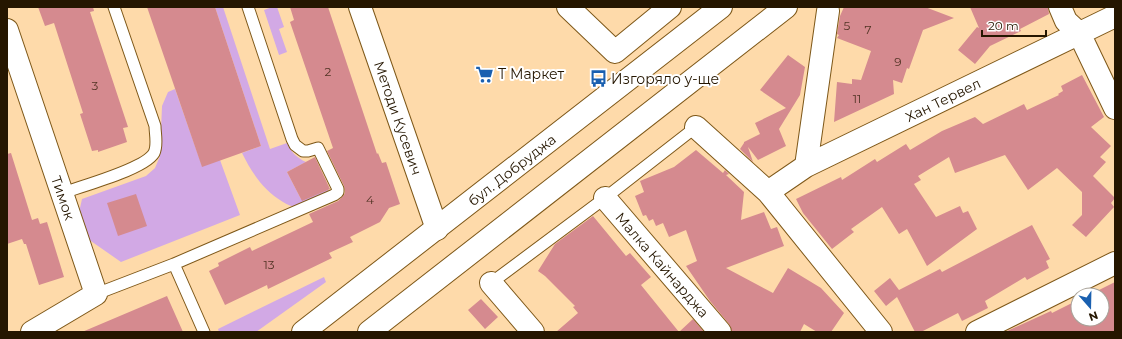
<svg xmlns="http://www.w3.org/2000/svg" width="1122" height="339" viewBox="0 0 1122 339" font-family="Montserrat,sans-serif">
	<rect width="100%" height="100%" fill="#fedaaa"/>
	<path fill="#d2a9e5" d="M215 7H223L270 149 287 143C291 152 297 158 306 162L287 172 301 199 327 186 328 190V193C319 197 309 204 300 206 294 208 288 205 283 202 263 190 252 173 242 153L261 146Z
		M272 7H277L284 27 279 29 287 52 279 55 264 10Z
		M175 89 202 166 220 160 240 215 121 262 88 239 78 217 82 199 146 176 155 168 160 156 162 106 168 92Z
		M324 277 326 282 256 332H219L218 329Z"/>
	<path fill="#d58a8f" d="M38 7H93L94 11 90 12 128 127 123 128 127 142 98 152V150L92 151 80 114 83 113 54 23 45 26Z
		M147 7H215L261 146 202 167Z
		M290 7H328L377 154 378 153 382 163 386 162 400 204 389 208 380 222 350 237 353 242 329 253 332 258 268 289 267 285 225 305 209 271 219 266 218 263 250 247 252 251 313 222 309 214 338 201 344 195 345 192 344 186 327 151 333 148 290 22 294 20Z
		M844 7H925L954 18 923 30 909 69 907 68 902 83 893 80 894 94 834 122 837 82 852 84V79L861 80 871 51 837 38 839 35 837 34 840 16Z
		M970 7H1048L1049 14 1020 29 1021 31 990 46 975 64 958 50 977 27 979 28Z
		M788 55 805 67 800 95 779 129 786 146 758 160 748 147 753 162 740 149 744 143V142L760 134 755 123 786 108 760 90Z
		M1082 75 1104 117 1091 127 1111 146 1100 157 1106 162 1093 176 1115 198 1111 203 1114 207 1086 237 1072 225 1082 215V192L1057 168 1028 190 1005 155 955 173 949 157 918 176 921 180 914 184 936 217 960 206 963 213 968 211 977 229 927 266 907 229 899 234 882 207 851 229 854 232 832 249 803 213 796 199 841 177 842 180 875 159 877 162 906 144 910 150 942 131 975 117 983 124 1024 104 1027 110 1059 95 1058 94 1063 91 1061 86Z
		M696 150 723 173 725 170 729 174 726 175 744 192 741 220 764 212 771 229 777 227 784 246 726 268 773 293 788 268 821 288 844 313 831 332H817L804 324 800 332H732L729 324 710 301 686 266 697 261 686 230 669 237 663 223 656 226 653 219 649 221 646 215 643 216 635 196 644 192 640 181 674 167Z
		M11 153 32 220 38 218 40 224 47 222 64 277 39 285 26 244H24L22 239 7 244V154Z
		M315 157 330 189 302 201 287 172Z
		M136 194 147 226 118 236 107 203Z
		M593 216 626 256 630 253 651 277 641 285 679 332H556L578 313 573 307 575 306 545 276 538 271 555 244Z
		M1032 225 1050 259 1046 261 1049 268 1027 280 1025 277 985 301 988 308 962 321 958 313 921 332H915L897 297 886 306 874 291 890 278 899 290 940 269 942 272Z
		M1115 282V332H1005L1051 311 1052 313 1078 300V319H1102V295H1089Z
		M167 296 183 332H82Z
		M481 299 498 317 485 329 468 310Z
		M693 319 704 332H679Z"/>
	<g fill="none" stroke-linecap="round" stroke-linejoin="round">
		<defs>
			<path id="service" d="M62 193C80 187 145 169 154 153 158 145 155 134 155 126L114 7
				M491 283 605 198 696 127
				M96 294 174 264
				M204 332 174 264 334 195 338 192V189L318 148 308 151H303L295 145 292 139 248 7"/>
			<path id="minor" d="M360 7 437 229
				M568 7 615 52 670 7
				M1060 7 1066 21 1079 33 1115 108
				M7 30 96 294 32 332
				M696 127 768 192 881 332
				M806 166 828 11
				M768 192 806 166 1115 16
				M605 198 720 332
				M491 283 533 332
				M977 332 1115 263"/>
			<path id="secondary" d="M303 332 721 7
				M369 332 786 7"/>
		</defs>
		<use href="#service" stroke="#7e5819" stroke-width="13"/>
		<use href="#minor" stroke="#7e5819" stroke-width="24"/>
		<use href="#secondary" stroke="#7e5819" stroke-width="24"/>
		<use href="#service" stroke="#fff" stroke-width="11"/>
		<use href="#minor" stroke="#fff" stroke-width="22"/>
		<use href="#secondary" stroke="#fff" stroke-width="22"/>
	</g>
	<defs>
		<symbol id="supermarket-bare" viewBox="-9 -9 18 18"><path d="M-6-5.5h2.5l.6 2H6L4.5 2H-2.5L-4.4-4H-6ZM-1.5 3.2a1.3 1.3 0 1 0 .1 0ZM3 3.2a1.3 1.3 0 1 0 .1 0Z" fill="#1a60b0" stroke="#fff" stroke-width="2.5" paint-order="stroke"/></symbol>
		<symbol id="bus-bare" viewBox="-9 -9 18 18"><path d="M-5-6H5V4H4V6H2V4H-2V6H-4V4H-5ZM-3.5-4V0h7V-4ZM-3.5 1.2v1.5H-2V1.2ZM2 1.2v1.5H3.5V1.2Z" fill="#1a60b0" stroke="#fff" stroke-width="2.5" paint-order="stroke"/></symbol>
	</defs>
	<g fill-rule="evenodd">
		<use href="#supermarket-bare" x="472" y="62" width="25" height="25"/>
		<use href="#bus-bare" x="586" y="66" width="25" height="25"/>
	</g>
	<g text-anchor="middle" stroke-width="4" stroke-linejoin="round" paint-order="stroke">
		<g font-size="12" fill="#513324">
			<text x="847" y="30">5</text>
			<text x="868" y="34">7</text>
			<text x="898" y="66">9</text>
			<text x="328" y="76">2</text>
			<text x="95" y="90">3</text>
			<text x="857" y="103">11</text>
			<text x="370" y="204">4</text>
			<text x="269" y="269">13</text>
		</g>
		<g font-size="14" fill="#251600" stroke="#fff" text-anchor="start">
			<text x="498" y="79">Т Маркет</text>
			<text x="611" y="84">Изгоряло у-ще</text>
		</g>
		<g font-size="14" fill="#251600" stroke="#fff">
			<text transform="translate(943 100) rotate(-26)" y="5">Хан Тервел</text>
			<text transform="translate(398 118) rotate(71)" y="5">Методи Кусевич</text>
			<text transform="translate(512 170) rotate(-38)" y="5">бул. Добруджа</text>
			<text transform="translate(63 198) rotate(71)" y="5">Тимок</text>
			<text transform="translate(662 265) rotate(49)" y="5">Малка Кайнарджа</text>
		</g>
	</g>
	<rect width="1122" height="339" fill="none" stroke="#251600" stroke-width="16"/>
	<g transform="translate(1090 307) rotate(160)"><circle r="19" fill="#ffffff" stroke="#a8a299"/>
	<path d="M0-3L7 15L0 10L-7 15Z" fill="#1a60b0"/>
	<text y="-6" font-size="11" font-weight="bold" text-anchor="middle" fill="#251600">N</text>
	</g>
	<path d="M982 30v6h64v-6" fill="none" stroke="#251600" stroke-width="2"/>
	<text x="988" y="30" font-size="12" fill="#251600" stroke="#ffffff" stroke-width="3" paint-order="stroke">20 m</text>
</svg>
